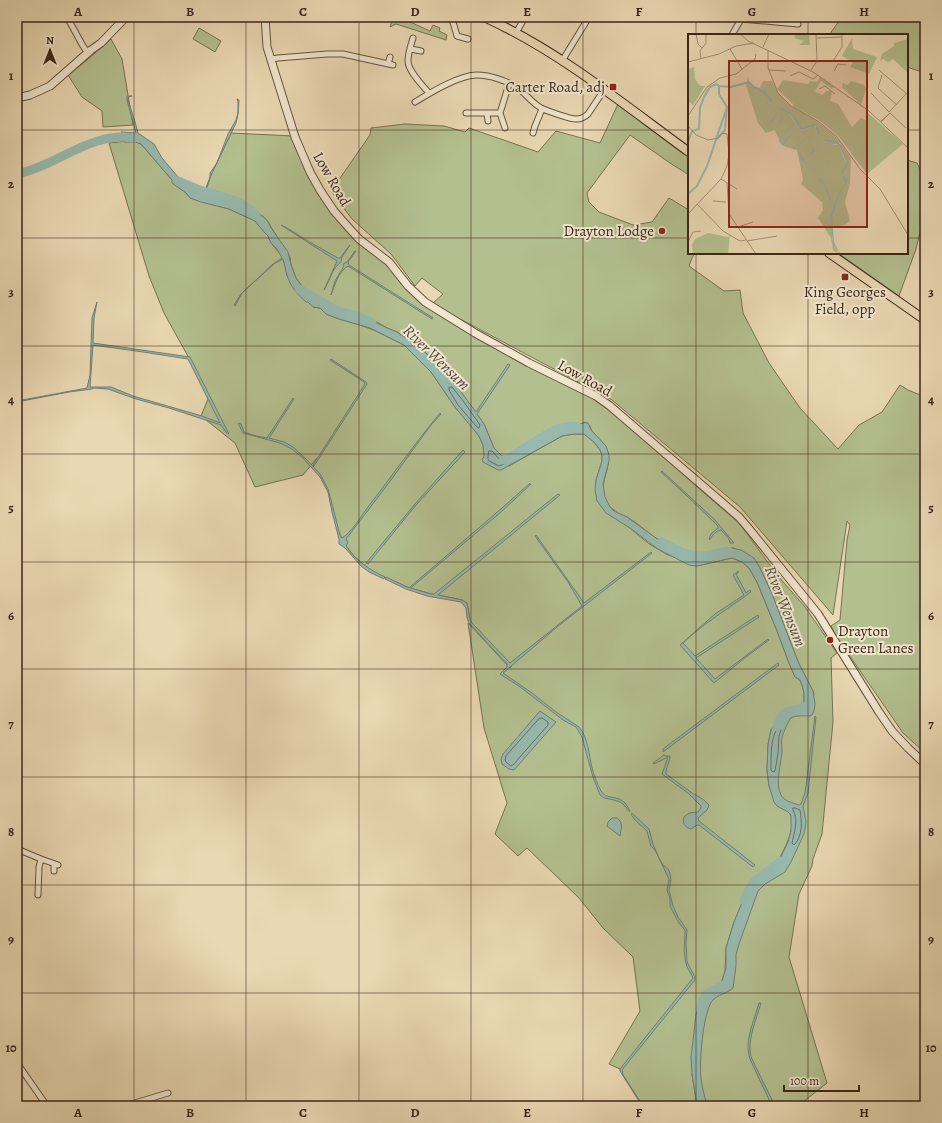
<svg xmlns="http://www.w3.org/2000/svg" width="942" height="1123" viewBox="0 0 942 1123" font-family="Alegreya,serif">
	<rect width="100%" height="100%" fill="#e9d8b3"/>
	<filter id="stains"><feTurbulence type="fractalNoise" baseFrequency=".005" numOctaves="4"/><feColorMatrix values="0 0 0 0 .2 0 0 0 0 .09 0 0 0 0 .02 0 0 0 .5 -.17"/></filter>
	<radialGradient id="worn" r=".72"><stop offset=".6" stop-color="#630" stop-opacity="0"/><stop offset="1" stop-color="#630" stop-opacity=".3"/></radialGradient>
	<path fill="#b3bf8f" stroke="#777253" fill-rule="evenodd" d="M393 17H399L430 31 433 25 440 28 439 31 447 35 446 40 396 24 390 27Z
		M842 17H925V73L907 67V35H829Z
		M199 28 221 41 215 52 193 39Z
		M111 39 122 59 133 125 103 127 102 111 82 97 68 75 86 61Z
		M618 104 689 152V175L670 163 630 135 587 193 589 202 599 212 633 225 652 222 669 198 689 210V253H695L692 258 689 266 724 291 740 290 743 313 769 363 800 408 838 449 859 425 882 412 900 385 908 390 925 397V753L903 733 836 636 831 626 840 620 847 540 850 525 847 521 833 615 740 507 612 400 432 304 443 294 422 278 415 286 391 254 352 219 331 191 370 135 371 128 405 124 444 126 465 132 469 128 538 152 556 131 600 143Z
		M231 133 293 136 333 214 385 262 417 300 460 328 503 352 591 397 624 421 704 493 739 523 778 576 805 607 837 653 831 658 833 722 822 834 813 859 812 866 799 894 789 957 827 1083 798 1106H705L692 1074 697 1106H643L623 1075 620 1069 609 1064 640 1011 633 957 603 928 579 898 527 848 518 856 495 834 507 803 484 728 468 623 510 668 512 666 472 623 470 620 467 603 462 600 448 597 431 594 407 587 371 571 354 556 346 546 347 541 346 539 341 537C332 516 332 484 313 468V465L317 458 303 475 255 487 235 443 201 416 208 399 195 369 164 313 149 276 109 143 138 140 139 143 141 144 179 188 186 193 190 198 229 209 255 221 265 233 268 236 271 243 281 255 285 265 287 276 308 302 313 307 320 308 326 314 339 319 360 325 376 331 404 345 431 372 455 407 479 436 483 445 485 453 484 457 509 466 562 436 574 434H584L594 442 600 450 602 455V461L596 480 597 501 648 543 666 554 697 566 732 558 742 562 749 568 757 582 777 631 789 663 795 677 800 680 802 685 804 693V702L803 705 797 709H800L814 695 813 691 799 664 772 594 760 568 754 558 734 548 723 549 706 558 699 559H695C682 552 669 546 657 539 646 532 638 523 627 517 622 515 618 514 614 510 608 506 604 499 603 492 602 478 611 467 608 453 606 441 592 436 590 426L585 422 580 424 568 425 517 454 508 457 502 456 494 448 484 424 458 388 439 366 433 362 426 353 416 345 397 332 387 328 377 322 339 311 326 303 311 296 307 293 296 278 291 265 290 257 271 227C267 216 257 213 247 208 243 206 240 203 235 202 225 200 215 198 204 194L211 175ZM780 718 775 789 799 824 779 863 774 866C781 858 798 825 790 814 788 810 781 808 777 806L769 786 767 770 768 745 771 730ZM747 892 723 986 718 988 721 984 725 971 726 948 734 922Z
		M907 160 917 163 925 179V211L916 249 899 296 838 253H907Z"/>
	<path fill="#97b9ae" stroke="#727e72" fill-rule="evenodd" d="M127 96H132L128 97V100L135 122 138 133 154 144 162 158 179 178 194 191 202 194 204 193 210 177V173L217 163 228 134 236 120 238 113V102L237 99 239 100 238 114 236 123 211 175 205 194C215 199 225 200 235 202 240 203 243 206 247 208 257 213 267 216 271 228L288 252 291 265 296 278 307 293 311 296 326 303 339 311 371 320 387 328 397 332 416 345 426 353 433 362 439 366 458 388 476 412 508 364 510 365 477 414 484 424 494 448 502 456C517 460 536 440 549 433 559 427 568 426 579 424 583 424 585 422 588 423L591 430 606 446 609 455V461L603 484 605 497 610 507 614 511 627 517 656 538 695 559H699L706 558 723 549 731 548 741 550 754 558 760 568 772 594 799 664 813 691 815 704 814 711 812 715 810 716C804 716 796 715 791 718 789 720 783 733 782 737 781 742 782 747 782 752 781 763 775 784 781 795 784 801 793 803 799 805L801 804 805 793 815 716 816 717 808 793 803 806 806 822 804 834 791 862 785 872 765 884 758 891 739 944 736 955V966L733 988C727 994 718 994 712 1001 703 1014 699 1062 701 1078 702 1088 705 1097 707 1106H697L692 1074 691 1058 696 1014 698 1006 703 998 719 987 721 984 726 968V948L734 922 747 891 758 880 766 875 777 863 782 855 788 842 791 831V815L788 812 777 806 774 802 769 786 767 770 768 745 771 730 776 723 784 714 788 711 800 707 803 705 804 702V693L802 685 800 680 795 677 789 663 777 631 757 582 749 568 742 562 732 558 697 566 689 565 658 549 630 528 606 513 597 501 595 490 596 480 602 461V455L600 450 594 442 584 434H574L562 436 501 470H498L483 462 482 459 484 457 483 445 479 436 455 407 431 372 404 345 370 328 339 319 326 314 320 308 313 307 308 302H306C298 295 290 286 287 275 285 270 285 264 283 259L274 264 242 293 235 306 234 305 241 294 273 264 282 258 277 249 271 243 268 236 265 233 255 221 229 209 201 202 190 198 186 193 172 183V180L141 144 135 142H124L121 132 136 133 127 100Z
		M281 225 287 228 313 244 338 258H340L350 245 342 257 341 262C332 268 330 281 324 290L337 261Z
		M355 251H356L348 262 349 265 433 318 432 319 348 266C338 272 335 285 331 295L335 281 344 266 343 264 347 262Z
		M97 302 94 318 93 343 190 357 229 434 226 432 221 425 169 408 136 399 108 389 94 388 92 389 69 392 17 402V401L87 388 90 375 92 318ZM93 345 143 352 188 359 220 423 202 416 133 396 111 387H90Z
		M331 359 366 382 367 384 314 466 313 465 365 384 364 382 330 360Z
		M293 398 294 399 269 438 284 442 293 447 306 459 320 474 328 489 340 535 342 538C352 532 361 516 368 507 392 476 415 443 440 413L441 414 431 425 388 484 346 539 348 543 346 546C356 561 368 569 385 577L384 579 369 572 361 566 345 548 339 544V539L332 512 328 492 320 477 303 458 292 449 280 443 243 433 238 423 241 424 244 432 256 436 267 438Z
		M463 450 465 452 416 505 368 564 366 563 415 504Z
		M662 471 715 520 734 543H730L729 539 721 530C716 531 712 535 710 540L709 539 711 534 718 528V526L686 495 661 472Z
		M529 484H531L501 512 412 587H410L452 551 502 508Z
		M558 494 560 495 438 595 462 600 467 603 470 620 472 623 510 663 582 606 568 582 535 536 536 535 584 603 651 552 652 553 557 627 503 673 532 693 556 712 579 727C588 737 589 755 592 768 594 775 597 784 601 791 606 800 618 795 625 803 627 805 628 808 630 811H629L624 805 620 802 614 800 604 798 600 795 593 777 582 737 576 727 563 720 519 686 500 674 507 667V664L469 623 467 618 466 608 461 602 427 596 406 589 385 579 386 577 407 587 431 594H434Z
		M738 571 739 572 736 574 746 593 750 590 751 592C728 609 704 623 683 643L695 656 758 615 759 617 696 658 715 679 768 639 769 640 746 657 714 683 680 645 715 614 744 595 733 575Z
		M778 663 779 665 663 752V749Z
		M540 711 556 722 514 770 509 769 502 764 501 759 503 754Z
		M663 755H664L666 756H670C670 763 665 768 666 774L692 793 704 800 709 805 707 810 698 818 699 821 755 865 753 867 699 825H697L691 829C685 828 682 822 684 817L689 813 698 812 701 808V806L689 794 662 774 668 757 654 764 653 763C656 760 661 759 663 755Z
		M632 813 649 829 653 844 659 858 663 865 669 870 671 879 669 890 673 906 678 917 687 930 686 942 687 962 695 977V980L690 986 622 1070 623 1075 643 1106H642L620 1071V1069L693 978C691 973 687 968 686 963 683 952 685 941 685 930L679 923 670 906V899L667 890 669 879 655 850 651 846 647 831 635 820 631 814Z
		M612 818H617C624 823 621 829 620 836L607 826 608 822Z
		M759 1003H761C756 1020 747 1040 751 1057L775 1106H772L750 1059C744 1041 754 1021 759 1003Z"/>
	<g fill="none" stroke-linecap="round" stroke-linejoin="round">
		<path stroke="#696f62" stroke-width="1" d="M452 387 464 402 480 425 479 428 477 427 458 405 449 390V388Z
			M489 451H492L499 459 504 461V464L499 466 489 461 488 459Z
			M540 718H542L548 722V725L513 765 511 766 506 762 505 760 506 756Z
			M779 727 781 730 779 736 778 753 775 771 773 772 771 770C771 759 770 734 779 727Z
			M793 808H795L800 810C802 821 803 836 794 845L792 843C794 833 799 819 793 810Z"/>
		<path stroke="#97b9ae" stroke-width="9" d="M17 174C57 166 91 131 134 138
			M178 181 197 189 233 200 240 203 248 208 256 216
			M299 289 320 301 340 312 358 316 372 323
			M503 460C524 454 558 417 580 428
			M662 542C674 548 686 556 700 556 709 556 718 552 728 551
			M777 727C784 704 791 715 806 706
			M744 900 750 888 755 881 781 861
			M700 1009C704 988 713 993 726 984"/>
		<defs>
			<path id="minor" d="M67 17 83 46 88 53
				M449 17 453 22 457 36 468 39
				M516 33 525 17
				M732 35 741 19 798 24
				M413 38C411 45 408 53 408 61 408 71 423 86 429 93
				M411 49 421 51
				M271 59 278 58 327 54H343L393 65
				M562 61 589 17
				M388 64 390 57
				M415 102C430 93 459 75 477 75 490 75 507 81 518 88 526 94 532 103 541 108 547 111 570 119 576 119 581 119 585 117 588 114L604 90
				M466 113H500
				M487 114 488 121
				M505 128 500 113 509 84
				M533 133 535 126 542 109
				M17 849 41 859 58 865
				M54 871V864
				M38 895 39 867 41 859
				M17 1063 47 1106
				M125 1106 168 1093"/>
			<path id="tertiary" d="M265 17 267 47 295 137 310 172 320 190 334 211 349 228 359 239 389 262 408 286 425 302 475 333 529 363 596 396 610 406 739 517 750 530 818 614 879 712 892 731 908 748 925 764
				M17 98 30 95 50 86 91 50 101 43 126 17"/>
			<path id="primary" d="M484 17C559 51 623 104 689 152
				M829 253 925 320"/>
		</defs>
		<use href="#minor" stroke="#66523e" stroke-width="7"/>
		<use href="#tertiary" stroke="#66523e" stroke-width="9"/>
		<use href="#primary" stroke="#3b2517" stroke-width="10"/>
		<use href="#minor" stroke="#f1e6ce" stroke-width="5"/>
		<use href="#tertiary" stroke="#f1e6ce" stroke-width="7"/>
		<use href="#primary" stroke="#e9d8b3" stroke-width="8"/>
	</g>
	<path fill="none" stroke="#3b2517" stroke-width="1" stroke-opacity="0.55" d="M134 17V1106M246 17V1106M359 17V1106M471 17V1106M583 17V1106M696 17V35M808 17V35M17 130H689M907 130H925M17 238H689M907 238H925M696 253V1106M808 253V1106M17 346H925M17 454H925M17 562H925M17 669H925M17 777H925M17 885H925M17 993H925"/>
	<g fill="#8f2418" stroke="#f1e6ce" stroke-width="1.5">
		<rect x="609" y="83" width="8" height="8" rx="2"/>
		<circle cx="662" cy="231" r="4"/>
		<rect x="841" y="273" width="8" height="8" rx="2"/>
		<circle cx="830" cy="640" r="4"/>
	</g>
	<g text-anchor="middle" stroke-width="4" stroke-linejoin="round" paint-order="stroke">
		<g font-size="15" fill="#3b2517" stroke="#f1e6ce" text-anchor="end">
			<text x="605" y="92">Carter Road, adj</text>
			<text x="654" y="236">Drayton Lodge</text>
			<text x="845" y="297" text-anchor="middle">King Georges<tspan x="845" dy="17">Field, opp</tspan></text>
			<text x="838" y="636" text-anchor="start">Drayton<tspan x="838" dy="17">Green Lanes</tspan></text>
		</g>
		<g font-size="15" fill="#3b2517" stroke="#f1e6ce">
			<text transform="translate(332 179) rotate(60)" y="5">Low Road</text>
			<text transform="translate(585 378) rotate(29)" y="5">Low Road</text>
		</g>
		<g font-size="16" font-style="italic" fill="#524a3d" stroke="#f1e6ce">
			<text transform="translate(437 357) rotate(44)" y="6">River Wensum</text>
			<text transform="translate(786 606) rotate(68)" y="6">River Wensum</text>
		</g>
	</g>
	<g transform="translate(688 34)">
		<rect width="220" height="220" fill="#e9d8b3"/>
		<path d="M106 0H121L122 11H111L116 7 107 4ZM164 4 165 15 189 23 181 40 162 33 165 28 154 22ZM220 5V39L205 25 200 28 195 25 192 27 194 20 206 12V9ZM6 33 7 45 12 52H17L5 71 0 67V35ZM132 43 146 53 144 55 133 47 127 57 134 61 139 57H144L142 67 150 70 164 93 173 84 178 86 180 79 215 110 179 140 163 119 165 109 163 118 150 102 131 86 104 72 106 71 89 55 95 46 120 50 122 47 129 48ZM75 47H84L90 59 102 72 128 86 149 104 163 124 162 150 157 168 162 187 156 191 144 194V205L150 220 145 216 143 204 130 184 135 176 134 168 113 150 115 145 109 116 94 111 87 96 78 99 70 89 57 48H61L69 56 78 60 86 72 100 78 112 95 114 96 127 92 130 103 142 111H151L159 131 154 115 152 109 143 110 131 103 128 91 114 94 103 79 86 71 79 59 71 56ZM163 47 176 51 178 55 173 71 154 53 155 49 160 51ZM20 199 40 203 42 201 40 220H5L4 211 7 205Z" fill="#b3bf8f"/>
		<path d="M60 42 61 47 71 56 76 42 71 56 79 59 86 71 102 78 111 88 116 81 105 75 116 80 111 88 114 94 127 90 130 94 131 103 143 110 149 108 153 111 160 129 155 140 159 146 161 133 159 148 152 159 144 183 146 208 152 220 145 210 142 183 151 159 157 150 154 137 159 129 152 113 149 110 142 111 130 103 127 91 112 95 102 80 86 72 82 66 75 72 82 65 59 48ZM88 80H89L86 85 80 92 84 93 87 96 94 84 89 80 95 84 87 96 89 99 91 106 104 90 106 88 92 107 94 110 109 94 95 111 101 114 119 99 101 114 105 115 123 100 106 115 109 116 116 125 126 116 120 106 127 116 137 109 115 126 126 135 129 144 132 145 136 149 139 155 142 164 143 171 132 185 142 199 132 185 143 171 136 150 129 144 125 134 114 127 109 116 100 114 94 111 91 107 88 98 84 93 76 91V90L80 92Z" fill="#97b9ae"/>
		<path fill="none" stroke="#97b9ae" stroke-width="2" d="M66 53 77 58 84 68M113 95 127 91M29 105 37 96 39 73M137 106 149 108M0 108 4 97 11 95 12 74 16 63 22 53 28 50 31 52M0 116V136M0 160 9 152 19 132 39 73 31 60V52L43 53 61 48"/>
		<path fill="none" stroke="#a39075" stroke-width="1" d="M8 0 10 10 14 14M52 0 60 7 125 38 181 77 220 114M129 4 154 3M75 13 81 0M42 15 54 35M80 16V34L90 59 103 72 130 87 149 103 172 135 192 155 220 201M13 24 12 17 18 9V0M129 27H145L154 13V0M0 28 31 20 48 12 66 9M81 36 98 37M123 36 129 27 128 0M191 36 220 61M146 37 150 30 158 31M194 41 190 54 209 71M102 42 111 38 125 45 130 41M131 55 137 52 147 60M183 59 201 78M201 78 218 60M202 79 218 94M0 82 19 53 32 44 48 40 67 25 68 20M193 88 202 79 193 87M0 92 8 101 20 106 30 104 34 99 39 100 41 120 39 132 33 145 0 180M33 145 49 155M39 149 41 180 68 220M25 167 38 168M9 170 35 197 52 207 58 206M50 193 65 188M59 207 89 202M0 208 5 198 13 197"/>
		<path fill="#8f2418" fill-opacity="0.15" stroke="#8f2418" stroke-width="2" d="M41 27H179V193H41Z"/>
		<rect width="220" height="220" fill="none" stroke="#3b2517" stroke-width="2"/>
	</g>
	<rect width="942" height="1123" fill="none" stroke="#e9d8b3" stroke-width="44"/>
	<g transform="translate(50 50)" stroke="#f1e6ce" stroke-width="3" paint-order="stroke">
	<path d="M0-3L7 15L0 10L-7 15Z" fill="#3b2517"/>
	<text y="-6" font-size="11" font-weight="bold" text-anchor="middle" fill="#3b2517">N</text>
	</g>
	<path d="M784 1085v6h75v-6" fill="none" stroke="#3b2517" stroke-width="2"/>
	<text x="790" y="1085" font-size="12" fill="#3b2517" stroke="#f1e6ce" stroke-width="3" paint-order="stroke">100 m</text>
	<rect x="22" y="22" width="898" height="1079" fill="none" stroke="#3b2517" stroke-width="1.5"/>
	<g font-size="13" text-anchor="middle" font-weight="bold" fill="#3b2517">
		<text x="78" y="16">A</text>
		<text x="190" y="16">B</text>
		<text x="303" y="16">C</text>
		<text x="415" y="16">D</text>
		<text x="527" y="16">E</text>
		<text x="639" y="16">F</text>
		<text x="752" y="16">G</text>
		<text x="864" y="16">H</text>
		<text x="11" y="80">1</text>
		<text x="931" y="80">1</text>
		<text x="11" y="188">2</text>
		<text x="931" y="188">2</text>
		<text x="11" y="296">3</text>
		<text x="931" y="296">3</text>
		<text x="11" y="404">4</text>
		<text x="931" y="404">4</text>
		<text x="11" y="512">5</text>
		<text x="931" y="512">5</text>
		<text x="11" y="620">6</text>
		<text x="931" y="620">6</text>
		<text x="11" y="728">7</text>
		<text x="931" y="728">7</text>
		<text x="11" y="836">8</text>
		<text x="931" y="836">8</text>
		<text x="11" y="944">9</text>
		<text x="931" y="944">9</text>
		<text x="11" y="1052">10</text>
		<text x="931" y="1052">10</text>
		<text x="78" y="1117">A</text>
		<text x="190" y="1117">B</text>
		<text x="303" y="1117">C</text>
		<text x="415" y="1117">D</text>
		<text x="527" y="1117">E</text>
		<text x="639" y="1117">F</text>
		<text x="752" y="1117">G</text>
		<text x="864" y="1117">H</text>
	</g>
	<rect width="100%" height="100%" filter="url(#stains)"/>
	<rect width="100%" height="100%" fill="url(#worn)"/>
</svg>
